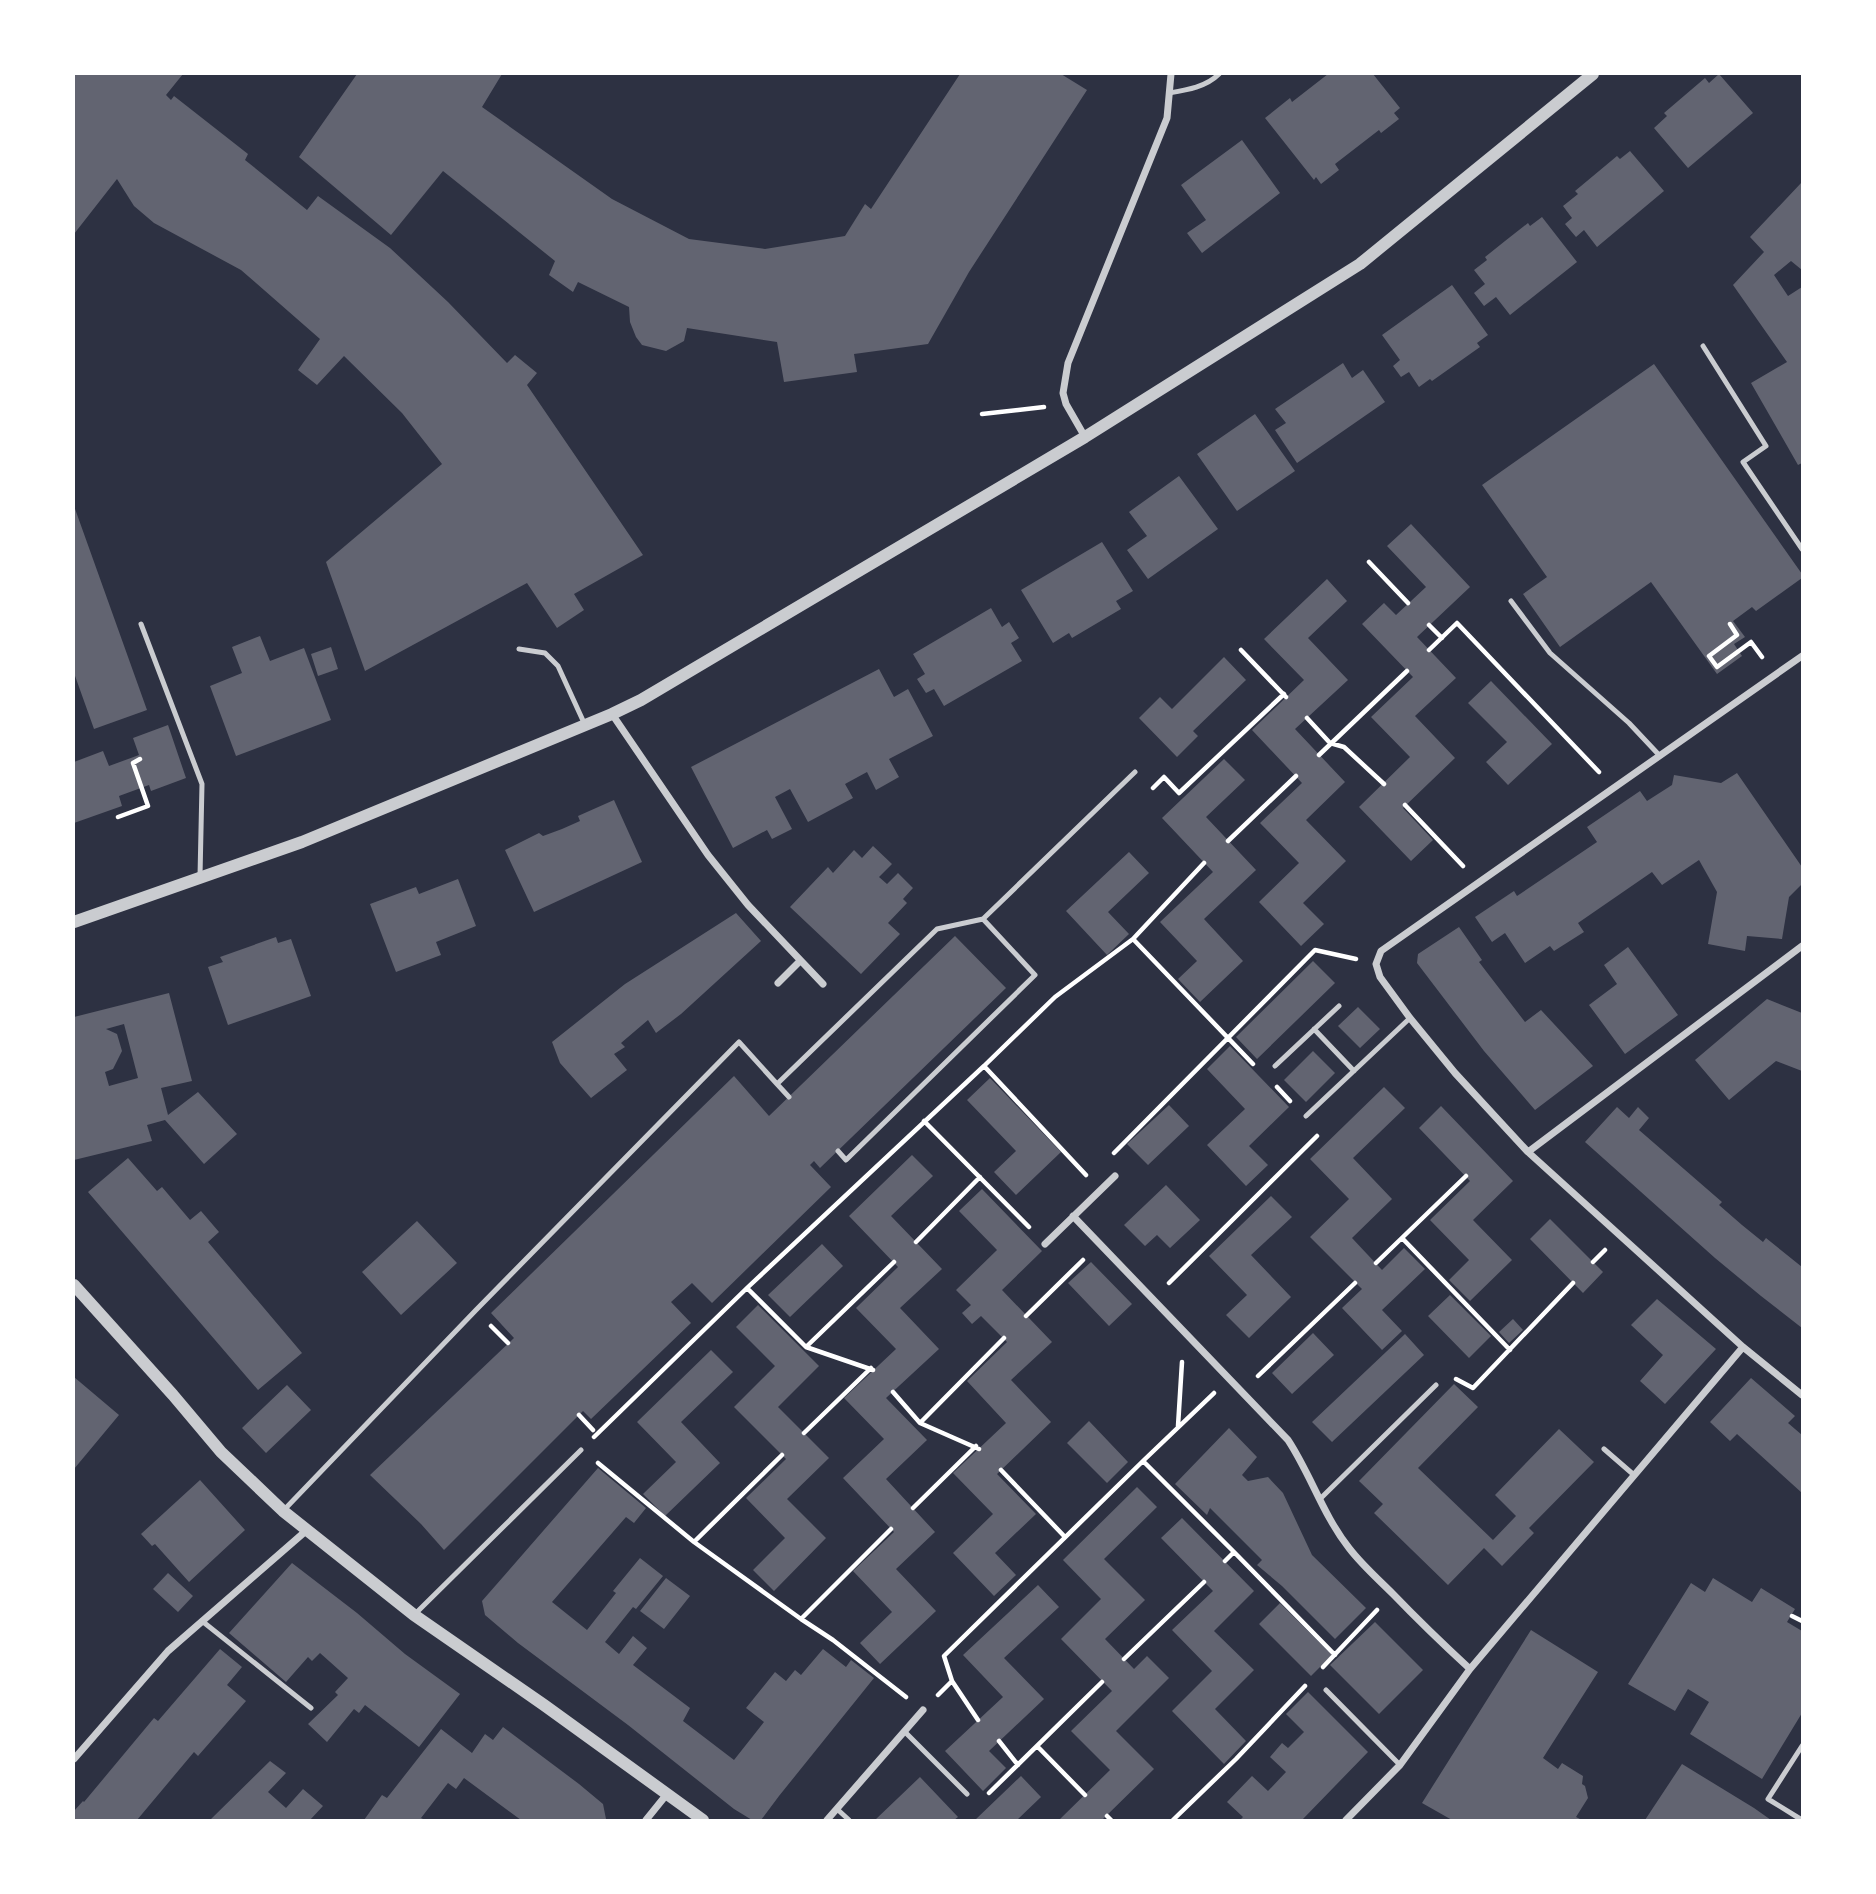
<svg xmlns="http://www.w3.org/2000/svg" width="1876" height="1894" viewBox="0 0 1876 1894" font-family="Figtree,sans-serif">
	<rect width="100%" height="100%" fill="#2d3142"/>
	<path fill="#626471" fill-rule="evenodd" d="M74 74H183L166 95 171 100 174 96 248 154 245 160 307 210 318 196 390 248 448 302 507 363 515 355 537 373 527 385 643 555 574 594 584 610 557 628 527 583 365 671 326 562 442 464 402 413 344 356 317 385 298 370 320 339 241 270 154 223 134 206 117 179 74 234Z
		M357 74H502L482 107 612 199 689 239 765 249 845 236 865 204 871 209 960 74H1061L1087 90 969 272 928 344 854 354 857 372 784 382 777 342 687 328 684 341 666 351 642 345 636 337 630 322 629 307 578 282 573 292 549 275 555 261 443 171 391 235 299 157Z
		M1328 74H1373L1400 108 1394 113 1399 119 1381 133 1379 130 1335 164 1339 170 1321 184 1316 177 1314 180 1265 118 1290 98 1292 102Z
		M1719 74 1753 113 1688 168 1654 128 1667 116 1664 113 1705 78 1709 83Z
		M1242 140 1280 193 1202 253 1187 233 1206 220 1181 185Z
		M1630 151 1664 191 1597 247 1584 230 1576 237 1565 224 1572 218 1563 206 1578 194 1575 191 1617 156 1620 159Z
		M1802 182V270L1791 261 1774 275 1788 296 1802 287V463L1798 465 1751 383 1787 362 1733 285 1764 252 1750 237Z
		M1542 217 1577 262 1510 315 1496 297 1484 306 1474 293 1485 284 1474 270 1487 260 1485 257 1505 241 1528 223 1530 226Z
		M1452 285 1488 335 1477 343 1480 347 1432 381 1430 379 1419 387 1409 372 1401 377 1393 366 1400 360 1382 335Z
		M1343 363 1352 378 1363 370 1385 402 1297 463 1275 430 1286 423 1275 409Z
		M1654 364 1802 574V578L1756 611 1752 607 1733 621 1745 637 1734 644 1742 656 1717 674 1651 582 1560 647 1523 594 1547 577 1482 485Z
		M1255 414 1295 471 1237 511 1197 454Z
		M1179 476 1218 529 1148 579 1127 550 1147 536 1129 512Z
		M74 506 147 710 94 729 74 673Z
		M1411 524 1470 587 1417 637 1456 678 1415 716 1455 758 1403 808 1433 840 1411 861 1359 807 1410 757 1371 717 1413 677 1362 624 1384 603 1396 615 1426 587 1387 546Z
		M1102 542 1133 591 1116 601 1121 609 1072 638 1069 633 1053 643 1021 590Z
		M1327 579 1347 601 1308 638 1348 680 1295 729 1345 782 1306 820 1346 861 1303 903 1324 924 1301 946 1259 902 1299 863 1260 823 1302 783 1252 730 1304 680 1264 639Z
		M991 608 1002 627 1009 622 1019 638 1011 643 1022 661 944 706 934 689 926 693 917 679 925 674 913 654Z
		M260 636 270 661 304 648 331 720 236 756 210 686 242 673 232 647Z
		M331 647 338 669 318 676 311 654Z
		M1224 657 1246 680 1193 731 1198 736 1177 757 1139 718 1160 697 1172 709Z
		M879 669 894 697 908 689 933 736 889 759 899 777 876 790 867 772 845 784 853 798 808 822 790 789 775 797 792 829 772 839 767 830 733 848 691 767Z
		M1491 681 1552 744 1508 785 1486 762 1507 742 1468 703Z
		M168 725 186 778 151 791 149 785 119 796 122 806 74 823V762L103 751 109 766 139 755 133 738Z
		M1224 759 1245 780 1206 817 1256 870 1204 919 1243 961 1200 1002 1178 979 1197 961 1160 922 1213 872 1162 818Z
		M1737 773 1802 867V884L1789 897 1782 939 1747 936 1745 951 1708 944 1717 892 1699 860 1662 885 1652 872 1578 923 1584 932 1554 951 1550 946 1525 963 1505 933 1492 942 1475 917 1514 891 1517 896 1597 842 1587 827 1640 791 1647 801 1672 785 1674 775 1721 783Z
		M614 800 642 862 534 912 505 850 539 833 543 836 562 829 580 821 578 816Z
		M873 846 892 864 879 877 887 884 898 873 913 888 903 899 907 903 888 923 900 934 861 974 790 907 828 867 833 873 854 850 862 858Z
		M1129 852 1149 873 1108 912 1129 934 1107 955 1066 911Z
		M458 879 476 926 436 942 441 955 396 972 370 904 416 887 419 894Z
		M736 913 761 941 681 1014 656 1033 648 1020 621 1043 625 1047 614 1054 627 1070 591 1098 560 1063 552 1042 625 984Z
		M1459 927 1482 960 1479 962 1525 1022 1541 1010 1593 1066 1535 1110 1484 1051 1417 963 1418 954Z
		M955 936 1006 988 820 1168 814 1161 810 1165 831 1187 712 1303 692 1283 671 1302 691 1323 591 1419 583 1411 444 1550 421 1524 370 1475 514 1338 491 1313 734 1076 769 1116Z
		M276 937 278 943 291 939 311 996 228 1025 208 967 223 962 220 957Z
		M1628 947 1678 1015 1625 1054 1589 1005 1617 984 1604 965Z
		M1313 961 1335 983 1257 1059 1236 1037Z
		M169 993 192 1081 161 1088 168 1115 198 1092 237 1134 204 1164 165 1120 147 1125 152 1141 74 1160V1017ZM124 1024 138 1078 109 1086 105 1072 113 1069 122 1051 117 1034 106 1029Z
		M1767 999 1802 1013V1071L1776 1061 1729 1100 1695 1060Z
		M1358 1007 1380 1029 1360 1048 1338 1026Z
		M1230 1046 1289 1107 1249 1146 1268 1165 1246 1186 1207 1145 1245 1109 1207 1069Z
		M1313 1051 1335 1073 1306 1102 1284 1080Z
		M990 1078 1061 1152 1016 1195 994 1172 1016 1151 967 1100Z
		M1384 1087 1405 1108 1353 1158 1392 1199 1352 1238 1382 1270 1404 1248 1425 1269 1382 1310 1402 1331 1382 1350 1342 1308 1362 1289 1310 1237 1349 1199 1310 1159Z
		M1169 1105 1189 1126 1148 1165 1127 1144Z
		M1441 1106 1513 1181 1473 1220 1512 1260 1470 1301 1449 1280 1469 1260 1430 1220 1470 1181 1419 1128Z
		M1617 1107 1629 1118 1638 1107 1649 1118 1639 1130 1722 1202 1719 1205 1742 1225 1763 1242 1766 1238 1802 1267V1328L1761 1296 1715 1258 1585 1142Z
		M912 1155 933 1176 891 1216 942 1269 900 1308 939 1349 886 1398 927 1440 886 1479 935 1532 896 1569 936 1611 880 1664 860 1643 892 1612 853 1571 894 1532 843 1478 884 1439 844 1398 896 1349 856 1308 898 1267 849 1216Z
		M128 1158 157 1191 162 1187 190 1220 201 1211 219 1232 208 1242 302 1353 258 1390 88 1192Z
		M1166 1185 1200 1220 1170 1248 1157 1235 1145 1246 1124 1225Z
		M982 1189 1042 1251 1002 1290 1052 1342 1011 1380 1051 1422 997 1474 1036 1514 995 1553 1016 1575 994 1596 953 1553 993 1514 953 1473 1006 1423 967 1381 1007 1342 981 1316 972 1324 962 1313 971 1305 956 1290 997 1250 959 1211Z
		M1271 1196 1292 1217 1251 1255 1291 1297 1249 1338 1226 1315 1247 1295 1209 1256Z
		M1550 1219 1603 1272 1583 1293 1530 1239Z
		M417 1221 457 1263 401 1315 362 1272Z
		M822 1244 843 1266 790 1317 768 1295Z
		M1091 1262 1132 1304 1109 1326 1068 1283Z
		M1450 1295 1491 1336 1469 1358 1428 1316Z
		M1657 1299 1716 1349 1665 1404 1640 1381 1663 1355 1631 1325Z
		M758 1305 819 1366 778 1407 829 1458 787 1499 826 1538 774 1591 753 1570 785 1538 746 1498 786 1459 734 1407 775 1366 736 1327Z
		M1513 1319 1523 1330 1509 1343 1499 1332Z
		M1313 1333 1334 1355 1292 1394 1272 1373Z
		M1405 1334 1424 1355 1332 1442 1312 1422Z
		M711 1350 733 1372 681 1422 720 1463 665 1516 643 1494 676 1462 637 1422Z
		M74 1377 119 1415 74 1469Z
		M1751 1378 1795 1416 1788 1423 1802 1435V1493L1737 1434 1730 1441 1710 1422Z
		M1454 1384 1478 1407 1418 1468 1493 1540 1516 1516 1495 1495 1559 1429 1594 1462 1529 1528 1534 1533 1502 1566 1484 1548 1448 1585 1374 1513 1383 1504 1359 1481Z
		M287 1385 311 1410 266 1453 242 1428Z
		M1089 1421 1128 1462 1107 1483 1067 1443Z
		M1229 1428 1257 1457 1242 1475 1248 1481 1268 1477 1283 1493 1312 1555 1366 1608 1335 1639 1282 1586 1257 1565 1262 1560 1210 1508 1207 1515 1175 1484Z
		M598 1468 646 1508 634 1523 626 1517 552 1602 587 1630 616 1593 613 1591 640 1558 663 1576 636 1609 633 1607 605 1642 619 1654 633 1636 647 1648 633 1665 690 1708 683 1721 734 1760 764 1722 746 1708 775 1672 786 1681 795 1670 801 1675 823 1649 846 1667 851 1660 874 1678 779 1796 761 1820H752L734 1809 628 1725 518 1643 485 1615 482 1601Z
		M200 1480 245 1530 189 1582 155 1544 152 1546 141 1534Z
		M1137 1487 1157 1507 1104 1559 1145 1600 1105 1639 1134 1669 1147 1656 1169 1678 1116 1731 1154 1769 1102 1820H1059L1110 1770 1071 1731 1112 1691 1061 1639 1101 1599 1063 1560Z
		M1182 1518 1254 1591 1214 1631 1254 1670 1215 1709 1246 1741 1224 1764 1172 1711 1212 1671 1172 1630 1213 1591 1161 1538Z
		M292 1563 357 1613 405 1654 460 1694 419 1747 365 1705 359 1713 354 1709 327 1742 308 1724 338 1695 335 1692 348 1678 320 1653 312 1661 308 1657 286 1682 229 1633Z
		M168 1573 193 1596 178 1612 153 1589Z
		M666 1578 690 1596 664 1629 640 1611Z
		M1713 1578 1752 1602 1761 1588 1795 1609 1787 1622 1802 1631V1713L1762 1779 1690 1734 1709 1702 1688 1689 1675 1711 1628 1684 1691 1583 1705 1592Z
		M1038 1585 1059 1607 1004 1658 1044 1699 989 1751 1006 1768 983 1791 945 1751 1003 1697 963 1655Z
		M1280 1603 1332 1655 1311 1676 1259 1624Z
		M1375 1622 1423 1670 1379 1714 1330 1665Z
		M1531 1630 1598 1672 1543 1758 1558 1769 1562 1763 1583 1776 1582 1784 1585 1786 1588 1798 1576 1817 1582 1820H1452L1422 1803Z
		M220 1649 242 1667 227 1685 246 1701 198 1756 194 1752 137 1820H74V1811L83 1801 84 1802 154 1718 158 1721Z
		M1308 1692 1368 1752 1302 1820H1240L1243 1817 1227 1802 1252 1776 1268 1791 1286 1772 1270 1757 1282 1743 1288 1748 1304 1732 1286 1714Z
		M503 1727 579 1784 603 1804 606 1819 605 1820H521L464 1778 456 1789 448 1783 421 1818 425 1820H364L382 1795 387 1798 441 1729 472 1753 485 1734 493 1740Z
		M270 1761 286 1773 268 1792 286 1808 303 1789 323 1806 310 1820H210Z
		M1682 1764 1754 1808 1771 1820H1645Z
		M1021 1776 1041 1797 1017 1820H975Z
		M920 1777 958 1817 954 1820H875Z"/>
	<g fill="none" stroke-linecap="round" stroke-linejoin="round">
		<path stroke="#fff" stroke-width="4.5" d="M982 414 1044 407
			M1369 562 1408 603
			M1730 624 1737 635 1709 656 1717 667 1751 642 1762 657
			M1429 625 1442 638
			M1241 650 1286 697
			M1429 650 1457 623 1599 772
			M1307 718 1330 743 1344 747 1384 784
			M1319 755 1407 671
			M1153 788 1164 777 1179 793 1284 694
			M1405 805 1463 866
			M118 817 148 806 133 763 140 759
			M1228 841 1296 776
			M1133 939 1253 1064
			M984 1066 1055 997 1133 939 1204 863
			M1277 1087 1290 1101
			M924 1121 1029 1227
			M1114 1153 1315 950 1356 959
			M1402 1238 1510 1350
			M916 1242 980 1177
			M1593 1262 1605 1250
			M1376 1263 1466 1176
			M1169 1283 1317 1136
			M747 1288 806 1347 873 1370
			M1026 1316 1083 1260
			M491 1326 508 1343
			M806 1347 894 1262
			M1258 1376 1355 1283
			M1456 1379 1473 1388 1573 1283
			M893 1392 920 1423 979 1449
			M579 1415 593 1430
			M920 1423 1004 1338
			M1178 1426 1182 1362
			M804 1433 871 1368
			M594 1437 747 1288 984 1066 1086 1175
			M1143 1461 1234 1552 1225 1561
			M598 1463 694 1542 801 1619 833 1640 906 1697
			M1001 1470 1065 1537
			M913 1508 976 1446
			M694 1542 782 1455
			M1234 1552 1335 1655
			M1792 1616 1802 1621
			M801 1619 891 1529
			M1124 1659 1204 1582
			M1323 1667 1377 1610
			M938 1695 952 1681
			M978 1720 952 1681 944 1656 1143 1461 1214 1393
			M999 1741 1018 1765
			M1037 1746 1085 1795
			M989 1793 1102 1682
			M1107 1816 1111 1820
			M1173 1820 1236 1759 1305 1686"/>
		<path stroke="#caccd0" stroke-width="5" d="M1169 93C1187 90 1206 87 1219 74
			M1703 346 1766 446 1743 462 1802 549
			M1511 601 1550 653 1629 723 1660 756
			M141 624 202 784 200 876
			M519 649 545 653 558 666 585 725
			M1314 1029 1354 1071
			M1275 1066 1339 1006
			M777 1084 789 1097
			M1306 1116 1410 1018
			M838 1151 846 1160 1035 975 983 919
			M1604 1449 1634 1475
			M1320 1499 1436 1385
			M283 1511 476 1310 739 1042 777 1084 937 929 983 919 1135 772
			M414 1615 581 1450
			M202 1621 311 1708
			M1326 1690 1400 1765
			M905 1732 967 1794
			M837 1809 849 1820
			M1802 1820 1768 1799 1802 1746"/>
		<path stroke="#caccd0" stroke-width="7" d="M1085 437 1066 404 1063 393 1068 363 1167 118 1171 74
			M1802 656 1381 951 1376 964 1380 977 1410 1018 1455 1073 1528 1152 1743 1347 1802 1395
			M612 714 708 855 748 905 823 984
			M778 983 800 961
			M1528 1152 1802 946
			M1073 1216 1288 1440C1311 1475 1323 1515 1349 1548 1362 1565 1378 1579 1393 1594 1418 1620 1444 1645 1470 1669
			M1045 1244 1115 1176
			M74 1759 168 1651 307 1530
			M646 1820 667 1794
			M827 1820 923 1710
			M1346 1820 1400 1765 1470 1669 1743 1347"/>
		<path stroke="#caccd0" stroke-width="12" d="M74 922 302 842 612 714 641 700 1085 437 1360 264 1593 74
			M74 1285 173 1395 221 1452 283 1511 414 1615 544 1705 703 1820"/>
	</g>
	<rect width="1876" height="1894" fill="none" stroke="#ffffff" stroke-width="150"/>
</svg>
